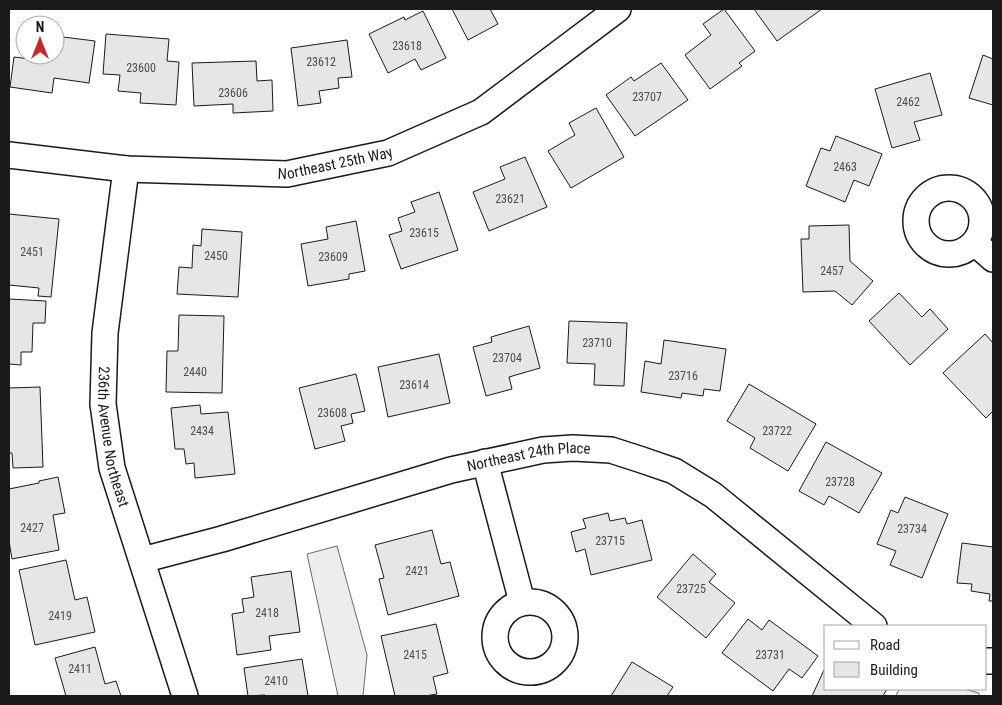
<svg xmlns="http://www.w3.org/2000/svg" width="1002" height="705" viewBox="0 0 1002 705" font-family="'Roboto Condensed',sans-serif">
	<rect width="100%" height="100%" fill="#fff"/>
	<path fill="#ededed" stroke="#6a6a6a" d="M337 546 367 655 363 696H338L307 554Z
		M899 689H964L979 693V696H896Z"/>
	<path fill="#e6e6e6" stroke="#1a1a1a" d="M452 9H490L498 24 468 40Z
		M724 9 755 51 739 63 742 66 710 89 685 55 711 35 703 24Z
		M754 9H822L777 41Z
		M423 11 446 58 421 70 415 59 388 73 369 34 404 17 405 20Z
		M106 34 169 39 167 61 179 62 176 105 140 103 141 93 118 91 120 75 103 74Z
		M55 36 95 41 89 83 54 78 52 93 10 87 14 57 30 59V55H55Z
		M347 40 352 77 338 78 339 88 319 91 321 103 298 106 291 48Z
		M983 55 993 59V105L969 98Z
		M256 61 257 81 272 80 273 111 233 113V104L194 106 192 63Z
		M661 63 688 100 635 136 606 95 631 77 634 81Z
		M930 73 942 115 914 122 920 140 892 148 875 89Z
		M596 108 624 157 571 188 548 151 575 135 569 123Z
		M836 136 882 154 869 186 854 180 845 202 806 186 821 148 830 151Z
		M525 157 547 207 489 231 473 192 505 179 500 167Z
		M439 192 458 250 401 269 389 235 402 231 398 218 415 212 411 202Z
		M9 214 59 219 51 297 38 296 39 288 9 285Z
		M356 221 365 271 349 274V279L308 286 301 244 328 239 326 227Z
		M849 225 850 261 873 281 852 305 835 291 803 292 801 239H809V226Z
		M202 229 242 232 238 297 177 294 179 267 192 268 193 245 201 246Z
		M899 293 922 317 930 309 948 329 910 365 869 321Z
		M9 299 46 301 45 323H33L32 352H21V365L9 364Z
		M179 315 224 316 222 393 166 392 167 351H178Z
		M569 321 627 323 624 386 594 385 595 364 567 363Z
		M529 326 540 368 509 377 512 389 486 396 473 347 492 342 491 337Z
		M985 334 993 343V411L986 418 943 373Z
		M664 340 726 349 720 391 704 389 703 396 682 393 681 398 641 392 645 361 661 364Z
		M439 354 450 403 388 417 378 367Z
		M356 374 365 411 351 414 353 423 341 426 345 441 315 449 299 388Z
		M749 384 816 424 788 471 750 448 755 438 727 421Z
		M40 387 43 467 13 468 12 453H9V388Z
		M200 405 201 414 228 412 235 474 195 478 194 463 186 464 184 449H175L171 408Z
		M826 442 882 473 859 513 829 496 824 505 799 491Z
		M58 477 65 513 53 515 59 550 12 559 9 541V489L39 483V481Z
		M905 497 948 514 922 578 890 565 896 551 877 544 891 510 898 513Z
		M608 513 610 521 625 518 627 524 642 520 652 560 591 575 585 549 576 552 571 532 586 528 583 519Z
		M432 530 441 564 450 562 459 596 388 615 379 579 384 578 375 545Z
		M962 543 993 547V601H989L990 594 971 591 972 584 957 583Z
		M693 554 716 574 709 582 735 603 706 638 657 597Z
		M66 560 75 600 87 597 95 632 35 645 19 570Z
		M291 571 300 632 269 636 271 650 237 655 232 614 244 612 242 599 254 597 251 577Z
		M748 619 762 630 769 620 818 656 802 678 789 669 773 691 722 653Z
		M436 624 448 673 433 677 437 694 425 696H395L381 636Z
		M95 647 105 684 116 681 121 696H66L55 658Z
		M302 659 308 696H265V695L248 696 244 668Z
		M632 662 673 687 667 696H611Z
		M824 670 826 671V689H887L883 696H812Z"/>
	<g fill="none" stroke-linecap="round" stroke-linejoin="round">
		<defs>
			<g id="minor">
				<path id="s1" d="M9 155 126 169 287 174 388 153 481 112 618 9"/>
				<path id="s2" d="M126 169 105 333 103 404 112 468 185 696"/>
				<circle cx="949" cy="221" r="33"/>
				<path d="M975 243 993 259"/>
				<path d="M485 462 522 602"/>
				<path id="s3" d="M142 560 222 539 451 470 543 450 573 448 611 450 642 460 674 471 713 495 874 626"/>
				<circle cx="530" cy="637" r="35"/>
				<path d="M986 661H993"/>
			</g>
		</defs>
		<use href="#minor" stroke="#1a1a1a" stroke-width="28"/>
		<use href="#minor" stroke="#fff" stroke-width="25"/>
	</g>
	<g text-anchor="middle" stroke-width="4" stroke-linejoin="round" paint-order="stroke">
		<g font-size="12" fill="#4d4d4d">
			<text x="407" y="50">23618</text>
			<text x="321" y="66">23612</text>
			<text x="141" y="72">23600</text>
			<text x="233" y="97">23606</text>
			<text x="647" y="101">23707</text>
			<text x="908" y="106">2462</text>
			<text x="845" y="171">2463</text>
			<text x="510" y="203">23621</text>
			<text x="424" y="237">23615</text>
			<text x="32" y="256">2451</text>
			<text x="216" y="260">2450</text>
			<text x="333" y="261">23609</text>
			<text x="832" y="275">2457</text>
			<text x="597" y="347">23710</text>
			<text x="507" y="362">23704</text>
			<text x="195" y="376">2440</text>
			<text x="683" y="380">23716</text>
			<text x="414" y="389">23614</text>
			<text x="332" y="417">23608</text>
			<text x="202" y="435">2434</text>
			<text x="777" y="435">23722</text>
			<text x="840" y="486">23728</text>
			<text x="32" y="532">2427</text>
			<text x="912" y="533">23734</text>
			<text x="610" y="545">23715</text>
			<text x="417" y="575">2421</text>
			<text x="691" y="593">23725</text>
			<text x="267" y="617">2418</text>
			<text x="60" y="620">2419</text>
			<text x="415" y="659">2415</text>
			<text x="770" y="659">23731</text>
			<text x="80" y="673">2411</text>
			<text x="276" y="685">2410</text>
		</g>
		<g font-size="15" fill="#1a1a1a" stroke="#fff">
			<text dy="5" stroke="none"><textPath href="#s1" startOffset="328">Northeast 25th Way</textPath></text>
			<text dy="5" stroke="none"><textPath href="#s2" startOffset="270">236th Avenue Northeast</textPath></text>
			<text dy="5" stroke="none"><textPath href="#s3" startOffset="401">Northeast 24th Place</textPath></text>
		</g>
	</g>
	<rect width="1002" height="705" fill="none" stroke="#1a1a1a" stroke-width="20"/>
	<rect x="824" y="625" width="162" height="65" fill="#ffffff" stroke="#a3a3a3"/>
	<rect x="834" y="641" width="25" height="8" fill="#ffffff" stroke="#a3a3a3"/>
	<text x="870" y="650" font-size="15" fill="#1a1a1a">Road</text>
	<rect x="834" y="662" width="25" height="15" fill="#e6e6e6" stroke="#a3a3a3"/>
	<text x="870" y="675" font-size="15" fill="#1a1a1a">Building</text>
	<g transform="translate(40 40)"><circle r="24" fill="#ffffff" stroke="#a3a3a3"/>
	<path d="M0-4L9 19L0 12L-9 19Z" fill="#c62828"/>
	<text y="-8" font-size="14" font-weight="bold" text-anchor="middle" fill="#1a1a1a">N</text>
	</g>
</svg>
